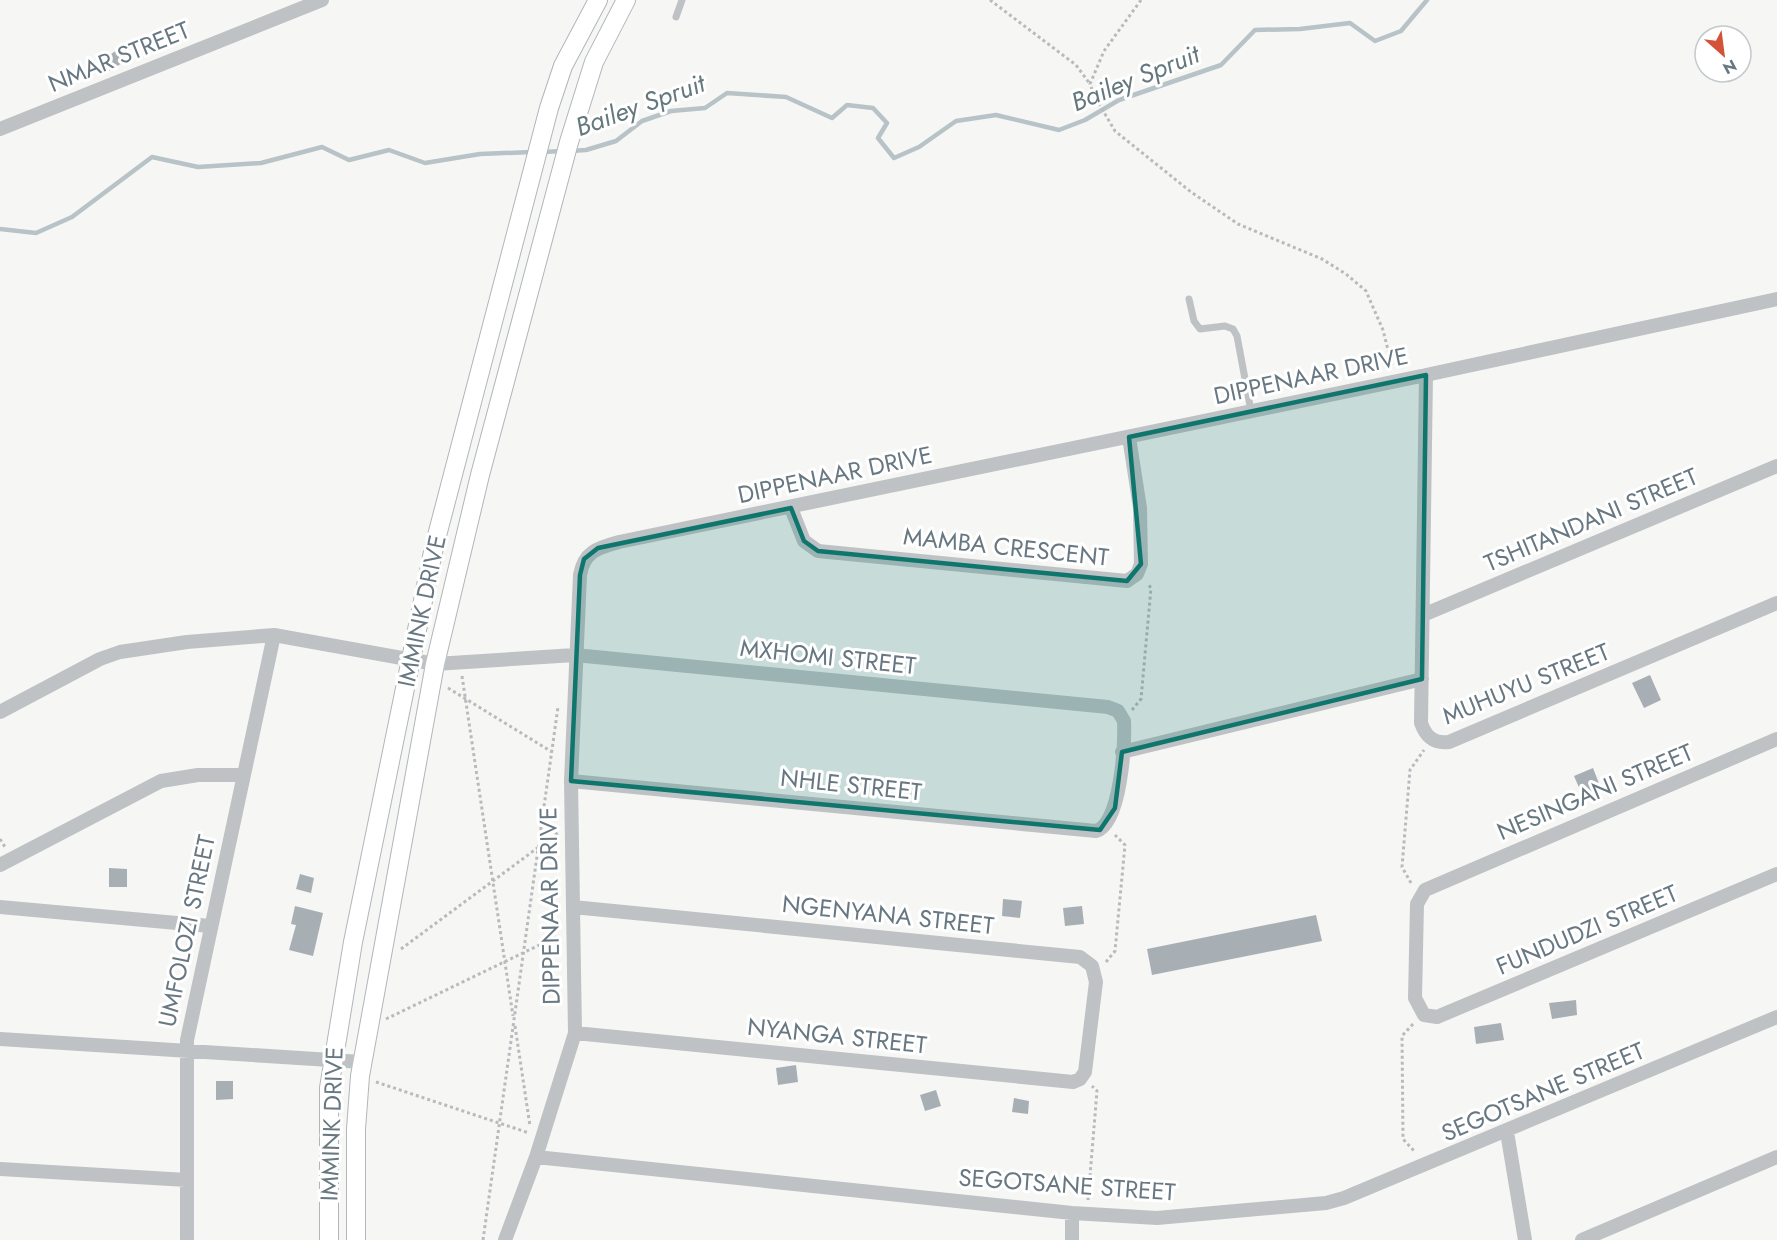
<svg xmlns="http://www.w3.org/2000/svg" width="1777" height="1240" viewBox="0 0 1777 1240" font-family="Jost,sans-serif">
	<rect width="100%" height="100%" fill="#f6f6f4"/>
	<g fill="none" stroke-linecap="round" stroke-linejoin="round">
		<path stroke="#b7c3c7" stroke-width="4.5" d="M570 151 586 150 616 141 642 121 671 111 705 108 727 93 786 97 832 118 847 105 873 108 887 123 878 138 894 158 919 147 956 121 996 115 1059 130 1085 120 1119 100 1221 65 1255 30 1300 29 1350 23 1375 41 1401 31 1427 0
			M543 152 562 151
			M0 229 36 233 72 217 152 157 198 167 261 163 322 147 349 160 389 150 425 163 480 154 532 152"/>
	</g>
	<path fill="#a8afb4" d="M120 48 129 59 104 74 99 62Z
		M1650 675 1661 700 1644 708 1632 683Z
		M1593 768 1602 791 1584 799 1574 776Z
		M109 868 127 869V887H109Z
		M300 874 314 878 311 893 296 889Z
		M1003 899 1022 901 1020 918 1002 916Z
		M295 906 323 913 313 956 289 950 296 925 291 924Z
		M1082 906 1084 924 1065 926 1063 908Z
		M1316 915 1322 941 1152 975 1147 949Z
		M1576 1000 1577 1015 1552 1019 1549 1003Z
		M1501 1023 1504 1040 1476 1044 1474 1027Z
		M796 1065 798 1082 778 1085 776 1068Z
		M216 1081H233V1099L216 1100Z
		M936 1090 941 1106 925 1111 920 1095Z
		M1014 1098 1029 1101 1028 1114 1012 1112Z"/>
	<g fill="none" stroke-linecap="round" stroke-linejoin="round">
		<defs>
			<path id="secondary" d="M329 1240V1088L353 942 434 547 549 108 563 66 598 0
				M356 1240V1129L360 1076 435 664 480 475 569 142 594 62 626 0"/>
		</defs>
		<use href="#secondary" stroke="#b0b6ba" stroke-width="20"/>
		<path stroke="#b8bbbd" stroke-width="3" stroke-dasharray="3 3" stroke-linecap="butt" d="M990 0 1076 65 1090 84
			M1141 0 1104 51 1090 84 1095 97 1115 131 1191 192 1238 224 1322 259 1346 274 1366 291 1383 330 1392 366
			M462 676 513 1016
			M448 688 552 752
			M1132 710 1141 699 1151 588 1148 584
			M0 839 5 847
			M1411 883 1402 867 1410 770 1424 750
			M401 949 559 832
			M1106 962 1115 951 1125 845 1115 835
			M386 1019 558 936
			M1413 1024 1402 1036 1403 1139 1415 1152
			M515 1026 530 1126
			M376 1082 529 1133
			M1088 1200 1097 1091 1092 1086
			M483 1240 558 707"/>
		<path stroke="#bec2c5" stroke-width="7" d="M676 17 682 0
			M1189 299 1194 321 1200 329 1225 326 1233 329 1237 336 1251 411"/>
		<path stroke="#bec2c5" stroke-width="14" d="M0 129 322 0
			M1426 375 1421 723C1426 737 1434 744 1449 742L1777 603
			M791 508 804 541 818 551 1127 581 1137 574 1141 564 1140 508 1129 437
			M1423 615 1777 466
			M0 712 100 659 120 652 187 642 274 635 435 664 575 655 1108 707 1118 711 1124 721C1125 744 1121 824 1096 831L571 781
			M1777 739 1425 890 1417 904 1415 998 1424 1015 1437 1017 1777 874
			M1122 752 1422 679
			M0 865 161 781 198 775H243
			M0 907 210 926
			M573 907 1080 957 1092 966 1096 982 1085 1072 1080 1079 1073 1082 575 1033
			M0 1039 362 1062
			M1507 1132 1525 1240
			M536 1157 1072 1213 1157 1218 1326 1203 1344 1198 1777 1017
			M0 1169 187 1180
			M1072 1213V1240
			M187 1240V1040L274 635
			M505 1240 536 1157 575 1033 571 781 580 575C584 552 597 548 619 542L1426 375 1777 299
			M1582 1240 1777 1157"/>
		<use href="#secondary" stroke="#fff" stroke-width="18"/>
	</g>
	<path fill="#0f766e" fill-opacity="0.2" stroke="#0f766e" stroke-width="4.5" stroke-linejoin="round" d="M1426 375 1422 679 1122 752 1115 808 1100 830 571 781 580 575 584 559 598 548 791 508 804 541 818 551 1127 581 1141 564 1129 437Z"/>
	<g text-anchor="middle" stroke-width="6" stroke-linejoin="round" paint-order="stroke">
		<g font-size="24" fill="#687882" stroke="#fff">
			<text transform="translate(119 57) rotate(-22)" y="8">NMAR STREET</text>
			<text transform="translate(1311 376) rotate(-12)" y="8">DIPPENAAR DRIVE</text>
			<text transform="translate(835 475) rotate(-12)" y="8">DIPPENAAR DRIVE</text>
			<text transform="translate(1591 520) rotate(-23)" y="8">TSHITANDANI STREET</text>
			<text transform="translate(1006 547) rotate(6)" y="8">MAMBA CRESCENT</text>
			<text transform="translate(422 611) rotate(-78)" y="8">IMMINK DRIVE</text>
			<text transform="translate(828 657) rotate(6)" y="8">MXHOMI STREET</text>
			<text transform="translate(1526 684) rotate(-22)" y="8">MUHUYU STREET</text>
			<text transform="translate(851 785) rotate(6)" y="8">NHLE STREET</text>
			<text transform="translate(1595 792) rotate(-23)" y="8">NESINGANI STREET</text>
			<text transform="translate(550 906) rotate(-91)" y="8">DIPPENAAR DRIVE</text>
			<text transform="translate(888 915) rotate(6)" y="8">NGENYANA STREET</text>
			<text transform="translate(1587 930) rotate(-23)" y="8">FUNDUDZI STREET</text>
			<text transform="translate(187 931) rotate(-78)" y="8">UMFOLOZI STREET</text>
			<text transform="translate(837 1036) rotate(6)" y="8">NYANGA STREET</text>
			<text transform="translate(1543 1092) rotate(-23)" y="8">SEGOTSANE STREET</text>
			<text transform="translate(332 1124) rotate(-88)" y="8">IMMINK DRIVE</text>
			<text transform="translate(1067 1185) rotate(4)" y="8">SEGOTSANE STREET</text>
		</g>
		<g font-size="26" font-style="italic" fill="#64787e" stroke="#fff">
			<text transform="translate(1135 78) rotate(-22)" y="9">Bailey Spruit</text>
			<text transform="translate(640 105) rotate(-20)" y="9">Bailey Spruit</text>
		</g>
	</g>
	<g transform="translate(1723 54) rotate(152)"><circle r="28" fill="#ffffff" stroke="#c3c9cd" stroke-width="1.5"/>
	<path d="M0-4.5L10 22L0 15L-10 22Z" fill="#d25338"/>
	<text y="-9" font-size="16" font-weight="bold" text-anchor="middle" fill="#687882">N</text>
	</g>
</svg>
